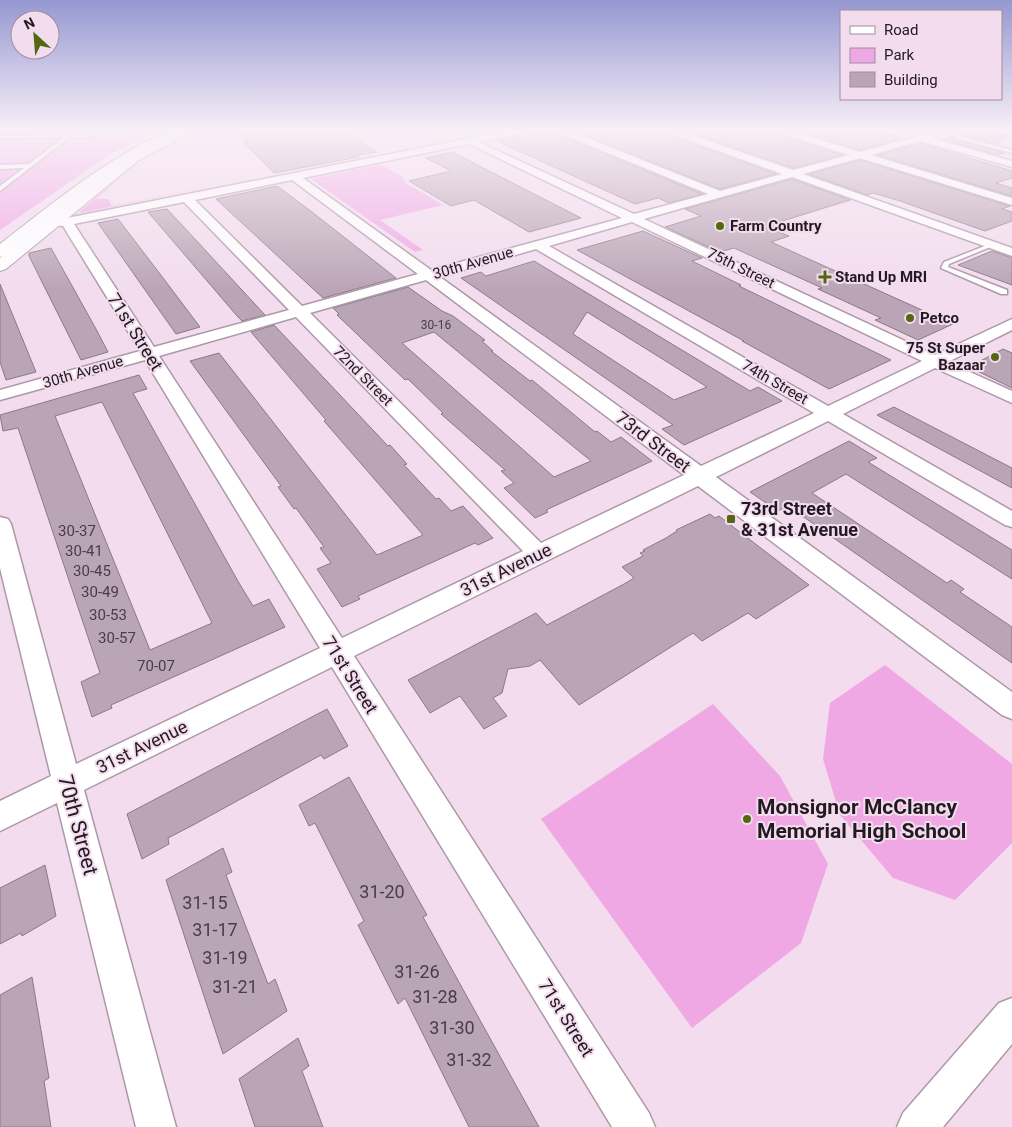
<svg xmlns="http://www.w3.org/2000/svg" width="1012" height="1127" viewBox="0 0 1012 1127" font-family="Roboto,sans-serif">
	<rect width="100%" height="100%" fill="#f2dcee"/>
	<path fill="#f0a8e5" d="M0 131H158L112 153 0 230Z
		M139 162 96 199H108L112 206 261 176 81 213 80 211Z
		M381 164 404 178 402 179 406 181 404 182 443 205 380 220 423 250 415 252 311 179Z
		M885 665 1012 764V843L955 900 893 878 840 815 823 759 830 703Z
		M713 704 780 776 828 864 801 943 692 1028 541 819Z"/>
	<path fill="#baa5b6" stroke="#8c7888" fill-rule="evenodd" d="M237 131H347L377 152 357 155 359 157 274 173 243 142H248Z
		M548 131H556L558 135 702 194 669 203 658 198 635 204 497 141Z
		M574 131H666L668 135 776 174 720 189Z
		M685 131H777L779 135 842 155 793 168Z
		M797 131H877L903 138 860 150Z
		M973 131H997L1000 134 1007 137 994 141 1001 142 996 144 959 135Z
		M954 136 955 140 1004 153 997 155 943 139Z
		M920 143 1012 171V178L996 183 1012 188V196L878 155Z
		M452 152 581 218 529 232 474 200 451 206 409 181 451 171 426 158Z
		M860 160 1010 206 1002 209 1012 212V221L985 231 897 200 873 193 867 195 809 174Z
		M792 179 850 200 776 223 782 225 771 229 789 236 771 242 953 324 918 340 875 320 881 318 818 289 822 288 734 248 720 252 665 227 701 216 685 209Z
		M277 186 312 212 396 278 323 298 216 199Z
		M167 209 194 238 265 315 242 321 238 317 148 212Z
		M118 219 157 270 200 327 176 334 98 223Z
		M643 231 702 258 692 261 741 285 739 286 891 360 829 389 742 341H744L577 250Z
		M51 248 96 329 108 352 81 360 29 256V253Z
		M992 251 1012 258V285L958 265Z
		M534 261 750 391 758 387 782 401 684 445 662 429 673 425 461 278 481 272 486 276ZM587 312 672 365 707 387 674 400 573 334Z
		M0 284 36 372 6 380 0 362Z
		M408 287 442 311 453 316 485 340 482 341 493 351H491L530 381 532 380 595 432 597 431 611 442 621 437 652 461 546 510 548 512 535 518 504 488 514 483 501 471 505 470 441 414 443 413 408 379 405 380 337 315 339 314 333 308ZM434 332 569 443 591 461 554 477 402 343Z
		M274 325 388 446 390 445 407 464 404 465 436 499 439 498 451 511 463 506 493 538 478 545 475 543 358 596 360 599 342 607 317 569 331 563 320 548 324 547 296 508 294 509 278 487 281 486 190 361 219 353 377 555 423 535 324 421 326 420 251 332Z
		M1003 349 1012 353V388L969 367Z
		M139 375 147 389 133 393 239 583 253 606 269 599 285 627 111 705 112 708 92 717 81 682 100 673 18 428 3 431 0 415ZM102 402 212 623 150 650 55 416Z
		M894 407 1012 468V488L877 415Z
		M849 441 877 458 868 462 1012 550V579L846 474 812 493 947 583 951 580 964 589 960 592 1012 627V663L788 506 778 511 750 492Z
		M710 514 715 518 719 516 809 585 756 619 748 613 702 641 693 633 579 705 540 660 530 666 508 669 502 693 493 698 507 716 484 729 460 696 430 713 408 680 536 613 547 625 624 584 634 578 622 567 643 556 640 553 645 551 643 550 666 538 677 531 676 530Z
		M327 709 348 746 324 759 321 755 195 824 168 838 169 844 142 859 127 814Z
		M349 777 427 915 423 917 539 1127H469L405 998 398 1004 358 925 364 921 315 823 309 826 299 805Z
		M223 848 232 872 226 875 268 984 275 979 287 1011 223 1054 166 880Z
		M45 865 56 916 22 936 21 933 0 944V888Z
		M32 977 49 1078 44 1081 51 1127H0V995Z
		M298 1038 309 1066 302 1071 323 1127H255L239 1079Z"/>
	<g fill="none" stroke-linecap="round" stroke-linejoin="round">
		<defs>
			<path id="lane" d="M100 131H106L88 137H70L0 191V186L24 168 0 169V165L29 164 64 137 0 138V136L88 135Z
				M957 136 1012 150V153L955 138Z
				M990 244 995 245 949 264 948 267 1007 290V294H1001L941 268 944 262Z"/>
			<path id="street" d="M506 131H524L519 134 479 142 634 214 708 194 559 133 558 131H570L720 191 782 174 669 133 668 131H680L793 170 849 155 780 133 779 131H792L860 152 937 131H950L949 133 931 138 1012 161V167L920 141 871 155 1012 198V205L860 158 803 174 1012 248V256L792 177 644 219 935 355 1012 319V330L948 362 1012 391V403L935 368 843 414 1012 511V527L1005 525 828 421 716 477 1012 692V719L1002 715 698 486 354 656 649 1113 655 1127H612L332 667 84 790 176 1127H136L57 803 0 831V801L51 776 0 568V517L8 519 11 524 76 764 320 648 145 360 0 400V390L140 351 63 226 52 225 50 222 56 218H67ZM469 144 622 218 431 270 303 178ZM292 180 418 274 302 306 195 200ZM184 202 289 310 154 347 74 224ZM632 222 922 361 828 406 549 246ZM536 249 814 413 701 466 440 277ZM426 280 684 475 541 543 310 313ZM296 317 523 551 342 638 159 356Z
				M999 131H1012V136L1001 133Z
				M1012 998V1044L943 1127H897L903 1113 999 1003Z"/>
			<path id="primary" d="M179 131H194L139 160 6 269 0 271V258L131 154 155 141Z"/>
			<path id="highway" d="M168 131H183L111 172 6 255 0 257V244C54 202 106 159 168 131Z"/>
		</defs>
		<use href="#lane" stroke="#ac98a8" stroke-width="3"/>
		<use href="#street" stroke="#ac98a8" stroke-width="3"/>
		<use href="#primary" stroke="#ac98a8" stroke-width="2"/>
		<use href="#highway" stroke="#ac98a8" stroke-width="2"/>
		<use href="#lane" fill="#fff" fill-rule="evenodd"/>
		<use href="#street" fill="#fff" fill-rule="evenodd"/>
		<use href="#primary" fill="#fff" fill-rule="evenodd"/>
		<use href="#highway" fill="#fff" fill-rule="evenodd"/>
	</g>
	<linearGradient id="sky" x2="0" y2="1"><stop stop-color="#9598d1"/><stop offset="0.45" stop-color="#f9eff7"/><stop offset="1" stop-color="#f9eff7" stop-opacity="0"/></linearGradient>
	<rect width="1012" height="289" fill="url(#sky)"/>
	<g fill="#546713" stroke="#f2dcee" stroke-width="2">
		<circle cx="720" cy="226" r="5"/>
		<path d="M822.5 269.5h5v5h5v5h-5v5h-5v-5h-5v-5h5z"/>
		<circle cx="910" cy="318" r="5"/>
		<circle cx="995" cy="357" r="5"/>
		<rect x="726" y="514" width="10" height="10" rx="2.5"/>
		<circle cx="747" cy="819" r="5"/>
	</g>
	<g text-anchor="middle" stroke-width="4" stroke-linejoin="round" paint-order="stroke">
		<g font-size="12" fill="#483d46">
			<text x="436" y="329">30-16</text>
		</g>
		<g font-size="15" font-weight="bold" fill="#221a20" stroke="#f2dcee" text-anchor="start">
			<text x="730" y="231">Farm Country</text>
			<text x="835" y="282">Stand Up MRI</text>
			<text x="920" y="323">Petco</text>
			<text x="985" y="353" text-anchor="end">75 St Super<tspan x="985" dy="17">Bazaar</tspan></text>
		</g>
		<g font-size="15" fill="#221a20" stroke="#f2dcee">
			<text transform="translate(473 263) rotate(-16)" y="5">30th Avenue</text>
			<text transform="translate(741 268) rotate(26)" y="5">75th Street</text>
			<text transform="translate(83 372) rotate(-16)" y="5">30th Avenue</text>
			<text transform="translate(363 376) rotate(45)" y="5">72nd Street</text>
			<text transform="translate(775 382) rotate(30)" y="5">74th Street</text>
		</g>
		<g font-size="15" fill="#483d46">
			<text x="77" y="536">30-37</text>
			<text x="84" y="556">30-41</text>
			<text x="92" y="576">30-45</text>
			<text x="100" y="597">30-49</text>
			<text x="108" y="620">30-53</text>
			<text x="117" y="643">30-57</text>
			<text x="156" y="671">70-07</text>
		</g>
		<g font-size="18" fill="#221a20" stroke="#f2dcee">
			<text transform="translate(135 332) rotate(58)" y="6">71st Street</text>
			<text transform="translate(653 442) rotate(37)" y="6">73rd Street</text>
			<text transform="translate(506 570) rotate(-26)" y="6">31st Avenue</text>
			<text transform="translate(350 675) rotate(58)" y="6">71st Street</text>
			<text transform="translate(142 747) rotate(-26)" y="6">31st Avenue</text>
			<text transform="translate(566 1018) rotate(58)" y="6">71st Street</text>
		</g>
		<g font-size="18" font-weight="bold" fill="#221a20" stroke="#f2dcee" text-anchor="start">
			<text x="741" y="515">73rd Street<tspan x="741" dy="21">&amp; 31st Avenue</tspan></text>
		</g>
		<g font-size="18" fill="#483d46">
			<text x="382" y="898">31-20</text>
			<text x="205" y="909">31-15</text>
			<text x="215" y="936">31-17</text>
			<text x="225" y="964">31-19</text>
			<text x="417" y="978">31-26</text>
			<text x="235" y="993">31-21</text>
			<text x="435" y="1003">31-28</text>
			<text x="452" y="1034">31-30</text>
			<text x="469" y="1066">31-32</text>
		</g>
		<g font-size="21" font-weight="bold" fill="#221a20" stroke="#f2dcee" text-anchor="start">
			<text x="757" y="814">Monsignor McClancy<tspan x="757" dy="24">Memorial High School</tspan></text>
		</g>
		<g font-size="21" fill="#221a20" stroke="#f2dcee">
			<text transform="translate(78 825) rotate(75)" y="7">70th Street</text>
		</g>
	</g>
	<rect x="840" y="10" width="162" height="90" fill="#f2dcee" stroke="#9f8e9c"/>
	<rect x="850" y="26" width="25" height="8" fill="#ffffff" stroke="#9f8e9c"/>
	<text x="884" y="35" font-size="15" fill="#221a20">Road</text>
	<rect x="850" y="48" width="25" height="15" fill="#f0a8e5" stroke="#9f8e9c"/>
	<text x="884" y="60" font-size="15" fill="#221a20">Park</text>
	<rect x="850" y="72" width="25" height="15" fill="#baa5b6" stroke="#9f8e9c"/>
	<text x="884" y="85" font-size="15" fill="#221a20">Building</text>
	<g transform="translate(35 35) rotate(334)"><circle r="24" fill="#f2dcee" stroke="#9f8e9c"/>
	<path d="M0-4L9 19L0 12L-9 19Z" fill="#546713"/>
	<text y="-8" font-size="14" font-weight="bold" text-anchor="middle" fill="#221a20">N</text>
	</g>
</svg>
